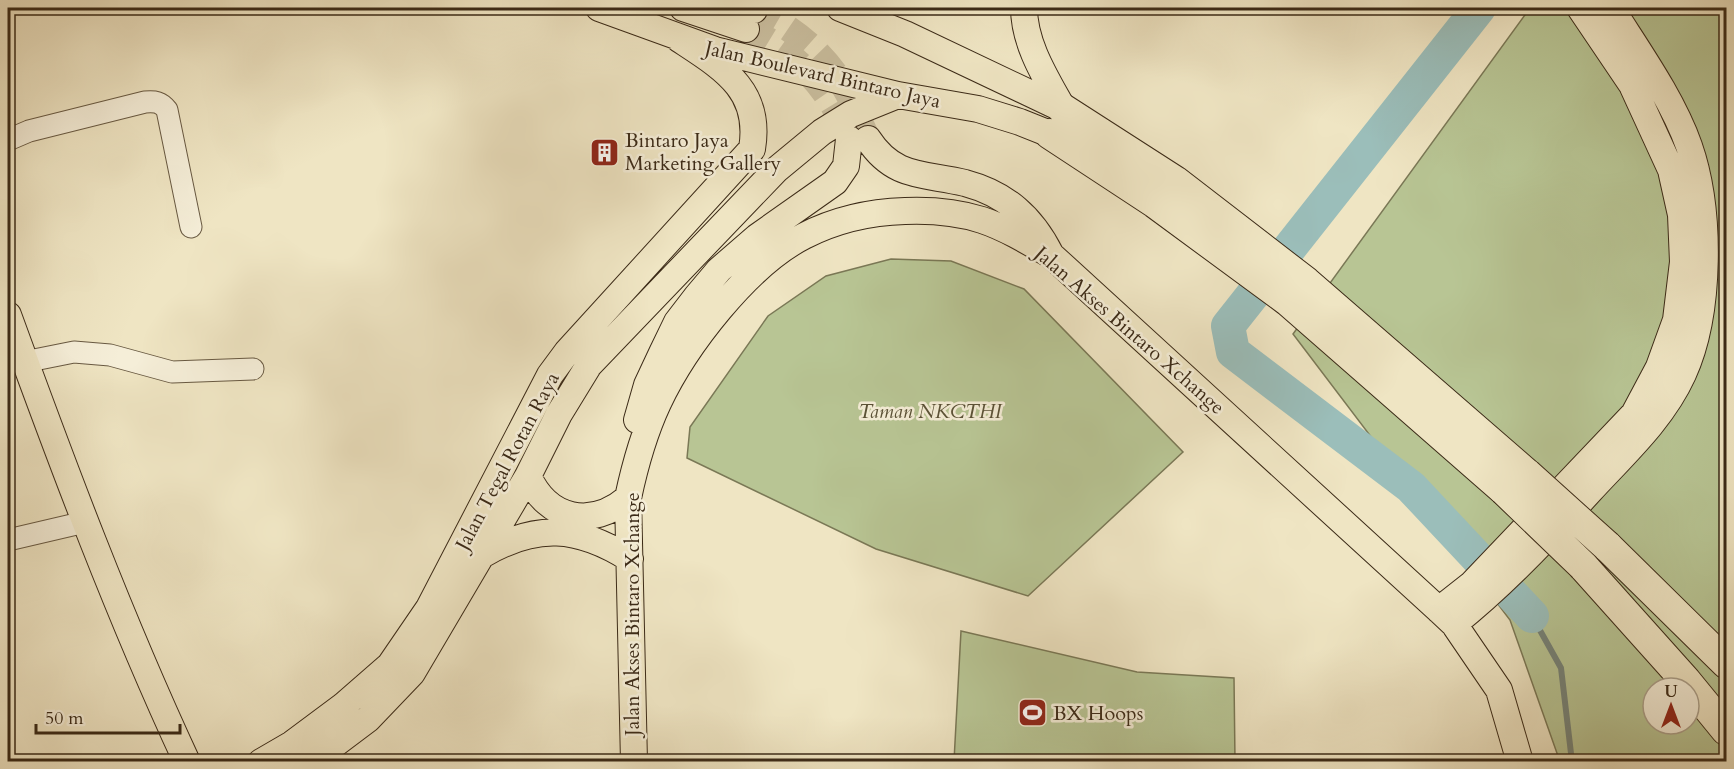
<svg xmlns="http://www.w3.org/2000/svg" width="1734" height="769" viewBox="0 0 1734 769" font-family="Cardo,serif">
	<rect width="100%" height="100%" fill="#efe5c3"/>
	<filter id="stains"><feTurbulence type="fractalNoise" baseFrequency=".00333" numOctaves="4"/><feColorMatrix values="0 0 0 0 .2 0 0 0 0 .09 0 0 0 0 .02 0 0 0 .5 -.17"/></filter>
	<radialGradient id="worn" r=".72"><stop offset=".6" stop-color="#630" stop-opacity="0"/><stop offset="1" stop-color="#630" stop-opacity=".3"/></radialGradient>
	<path fill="#b8c594" stroke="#7a7856" stroke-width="1.5" fill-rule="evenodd" d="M1530 8H1726V761H1557L1558 756 1510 620 1293 334ZM1653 688H1689V724H1653Z
		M891 259 951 261 1024 289 1183 452 1028 596 876 549 687 458 690 427 768 316 826 276Z
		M961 631 1137 672 1234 678 1235 761H954Z"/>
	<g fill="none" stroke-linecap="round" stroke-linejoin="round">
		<path stroke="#758379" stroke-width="6" d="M1532 616 1561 668 1572 762"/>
		<path stroke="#9bbeba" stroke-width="34" d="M1479 8 1228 326 1233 352 1411 487 1532 616"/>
		<path stroke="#cbc0a1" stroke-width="26" stroke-dasharray="26 13" stroke-linecap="butt" d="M754 10C793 26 826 55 847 92 855 107 860 124 868 139
			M746 29C793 48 832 91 849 139"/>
		<defs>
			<path id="minor" d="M8 140 29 131 145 102C155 101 161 102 167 110L191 227
				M24 362 74 352 110 355 172 372 253 369
				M8 540 85 522"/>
			<path id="major" d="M599 8 715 50 898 95 978 109 1020 122 1050 134
				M683 8 746 29
				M746 8 754 10
				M840 8 905 34 1063 109
				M1024 8C1024 44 1046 78 1063 109
				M868 139C894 179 924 173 965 183 1006 194 1032 217 1051 255
				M8 315C63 466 119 616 187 762
				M637 420 647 385 662 353 677 322 697 296 719 270 757 237 835 182 846 166 849 139
				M528 476C548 520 591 529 628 498
				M482 555C536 523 578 526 630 559
				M1439 610 1472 584 1634 414 1659 367 1676 320 1683 262 1681 215 1671 170 1632 85 1580 8
				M1454 624C1504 584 1547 538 1590 491 1624 454 1662 420 1683 374 1711 313 1711 209 1689 146 1672 98 1638 51 1611 8
				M261 762 292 744 343 706 390 665 429 608 550 375 567 352 752 149C762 90 723 68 679 39
				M311 762 368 719 412 673 528 476 559 414 589 365 776 170 822 132 851 114 898 95
				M634 762 628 498C635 465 644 433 658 403 685 346 747 265 804 236 835 220 870 212 905 211 931 210 957 212 982 220 1006 228 1029 242 1051 255L1439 610 1454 624 1499 690 1520 762"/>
			<path id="highway" d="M1063 109 1175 181 1306 282 1527 474
				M1050 134 1155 203 1288 301 1504 490
				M1607 546 1726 663
				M1583 566 1686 681 1726 730"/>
		</defs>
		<use href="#minor" stroke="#685942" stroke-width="23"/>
		<use href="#major" stroke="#3b2a17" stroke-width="28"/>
		<use href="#highway" stroke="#3b2a17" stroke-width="32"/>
		<use href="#minor" stroke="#f5eed8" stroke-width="21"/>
		<use href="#major" stroke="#efe5c3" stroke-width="26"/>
		<use href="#highway" stroke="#efe5c3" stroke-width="30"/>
		<defs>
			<path id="highway-bridge" d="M1527 474 1607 546
				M1504 490 1583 566"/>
		</defs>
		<use href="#highway-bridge" stroke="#3b2a17" stroke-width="32" stroke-linecap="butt"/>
		<use href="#highway-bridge" stroke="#efe5c3" stroke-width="30"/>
	</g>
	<defs>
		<symbol id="building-square" viewBox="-11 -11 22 22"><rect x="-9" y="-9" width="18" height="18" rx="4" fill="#8f2418" stroke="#f5eed8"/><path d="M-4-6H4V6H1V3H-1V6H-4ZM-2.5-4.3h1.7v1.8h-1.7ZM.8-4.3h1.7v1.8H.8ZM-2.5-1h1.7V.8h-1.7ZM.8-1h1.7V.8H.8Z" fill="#fff"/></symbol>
		<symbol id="stadium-square" viewBox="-11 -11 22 22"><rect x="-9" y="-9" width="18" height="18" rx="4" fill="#8f2418" stroke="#f5eed8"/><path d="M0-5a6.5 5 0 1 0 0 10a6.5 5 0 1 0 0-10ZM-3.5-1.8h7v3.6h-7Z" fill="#fff"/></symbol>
	</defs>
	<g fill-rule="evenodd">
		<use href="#building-square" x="588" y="136" width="33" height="33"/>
		<use href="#stadium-square" x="1016" y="696" width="33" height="33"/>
	</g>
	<g text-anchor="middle" stroke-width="5" stroke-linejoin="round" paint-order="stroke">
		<g font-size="20" fill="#3b2a17" stroke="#f5eed8">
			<text transform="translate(823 74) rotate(13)" y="7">Jalan Boulevard Bintaro Jaya</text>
			<text transform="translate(1130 330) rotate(41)" y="7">Jalan Akses Bintaro Xchange</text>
			<text transform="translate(507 461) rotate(-62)" y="7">Jalan Tegal Rotan Raya</text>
			<text transform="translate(632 614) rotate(-90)" y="7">Jalan Akses Bintaro Xchange</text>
		</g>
		<g font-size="20" fill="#3b2a17" stroke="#f5eed8" text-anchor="start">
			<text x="625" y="147">Bintaro Jaya<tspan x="625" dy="23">Marketing Gallery</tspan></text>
			<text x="1053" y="720">BX Hoops</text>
		</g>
		<g font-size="20" font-style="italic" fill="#5a5136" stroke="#f5eed8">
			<text x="930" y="418">Taman NKCTHI</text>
		</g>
	</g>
	<rect width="1734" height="769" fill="none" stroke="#efe5c3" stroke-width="30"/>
	<rect x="9" y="9" width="1716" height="751" fill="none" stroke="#3b2a17" stroke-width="3"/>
	<rect x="15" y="15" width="1704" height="739" fill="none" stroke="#3b2a17" stroke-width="1.5"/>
	<g transform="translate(1671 706)"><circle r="28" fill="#f5eed8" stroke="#aba08b" stroke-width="1.5"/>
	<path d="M0-4.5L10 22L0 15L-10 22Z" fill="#8f2418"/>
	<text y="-9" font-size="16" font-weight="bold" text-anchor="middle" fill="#3b2a17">U</text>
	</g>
	<path d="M36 724v9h144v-9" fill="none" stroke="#3b2a17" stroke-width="3"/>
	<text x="45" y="724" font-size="18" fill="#3b2a17" stroke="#f5eed8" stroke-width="4.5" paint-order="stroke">50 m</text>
	<rect width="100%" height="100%" filter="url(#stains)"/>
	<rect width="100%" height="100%" fill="url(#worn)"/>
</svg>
